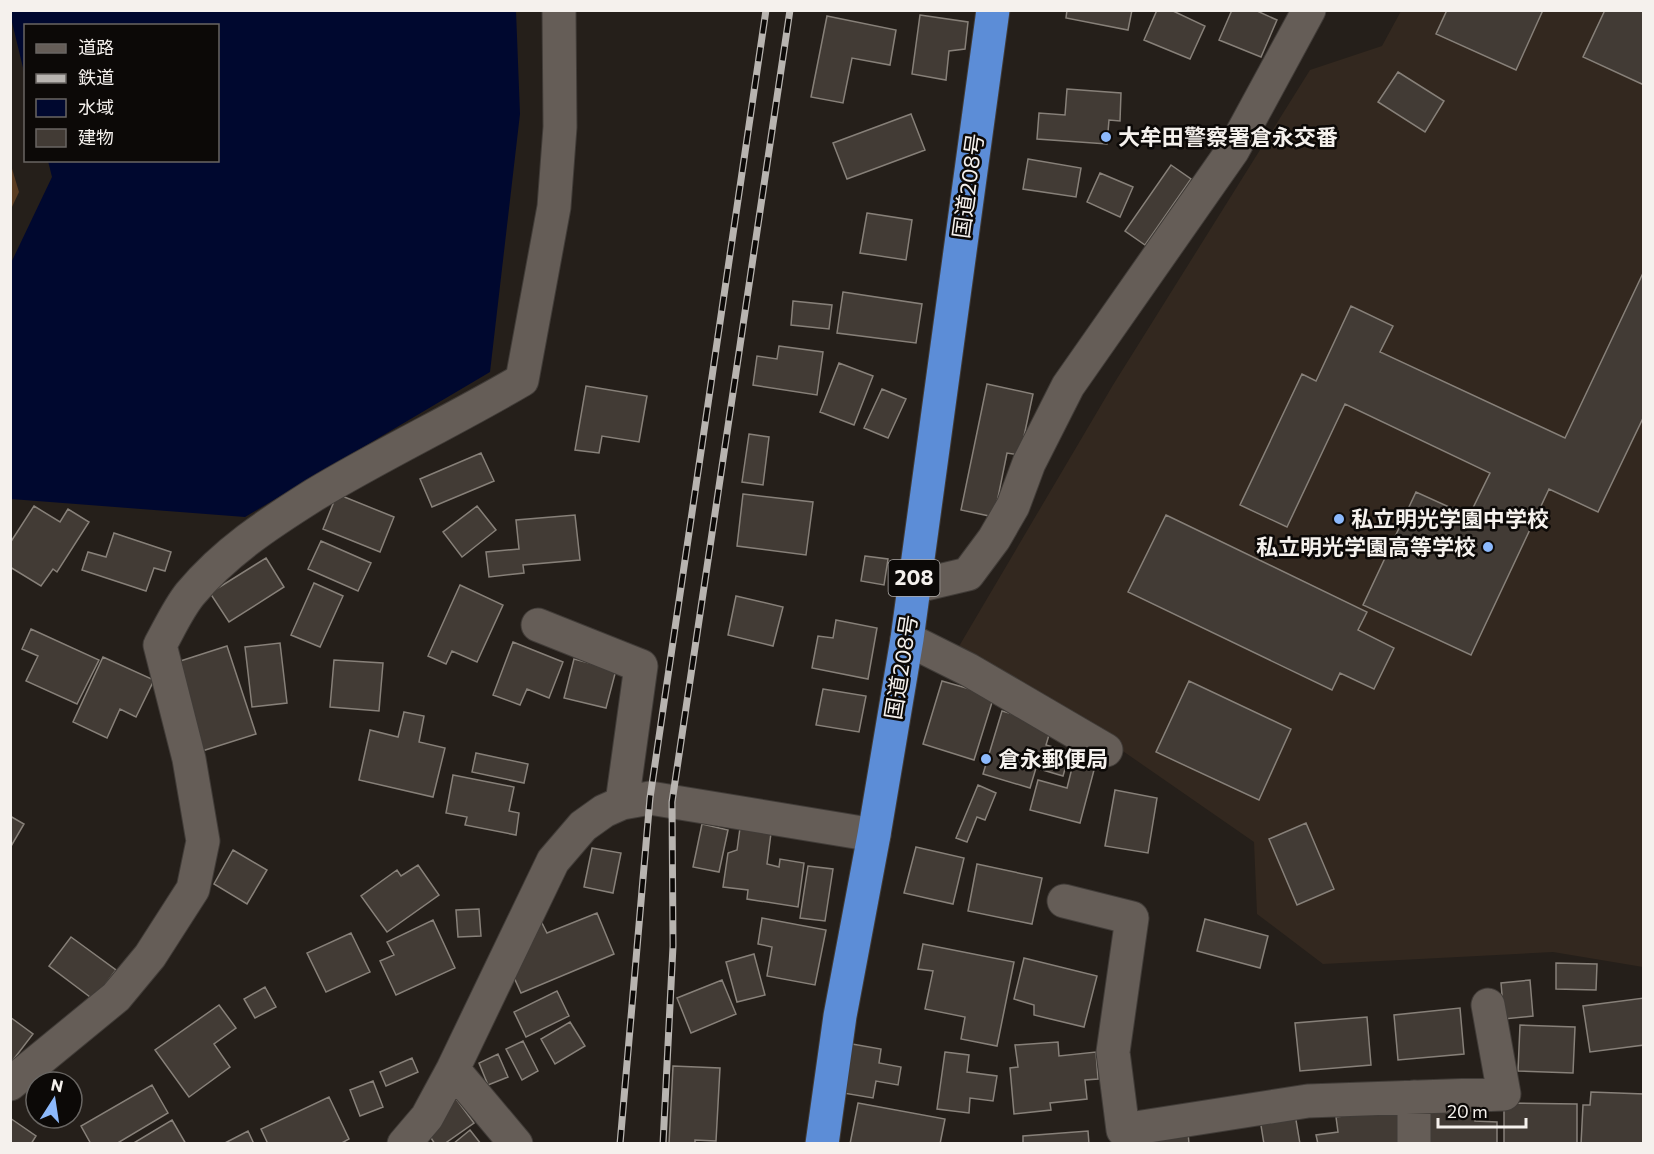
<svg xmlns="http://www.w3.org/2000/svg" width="1654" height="1154" viewBox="0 0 1654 1154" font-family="Commissioner,'Noto Sans JP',sans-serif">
	<rect width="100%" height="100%" fill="#251f1a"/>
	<path fill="#33281f" d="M1401 11H1643V967L1553 952 1323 964 1257 914 1254 842 1117 747 955 653 1113 385 1310 70 1382 46Z"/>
	<path fill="#5a3c21" d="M10 162 19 192 11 209H10Z"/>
	<path fill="#00082f" d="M11 11H516L520 114 490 372 245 517 11 499 10 265 52 177 48 161 218 160V26H26L25 76 11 18Z"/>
	<path fill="#423b35" stroke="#878079" stroke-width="1.5" d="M1067 10H1132L1128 30 1066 18Z
		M1157 10H1171L1205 26 1190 59 1144 40Z
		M1232 10H1255L1277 20 1261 57 1219 40Z
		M1447 10H1543L1516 70 1436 34Z
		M1605 10H1644V85L1583 57Z
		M920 15 968 22 965 49 949 51 946 80 912 74Z
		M827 16 896 30 890 65 852 58 843 103 811 97Z
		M1398 72 1444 101 1425 132 1378 102Z
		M1067 89 1121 93 1120 121 1109 120 1107 144 1037 139 1039 113 1065 115Z
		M911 114 925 150 847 179 833 143Z
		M1028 159 1081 168 1076 197 1023 189Z
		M1171 165 1191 179 1145 245 1125 231Z
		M1100 173 1133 187 1120 217 1087 202Z
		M867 213 912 220 906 260 860 253Z
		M1644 271V416L1598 512 1549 489 1471 655 1363 605 1416 492 1469 516 1490 473 1345 404 1287 527 1240 505 1302 374 1316 381 1351 306 1393 326 1380 352 1565 438Z
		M843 292 922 304 916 343 837 333Z
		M793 301 832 305 829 329 791 325Z
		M779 346 823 352 817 395 753 385 757 356 777 359Z
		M839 363 873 376 854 425 820 412Z
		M987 384 1033 394 1020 455 1007 453 994 517 961 510Z
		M586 386 647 396 639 442 602 436 599 453 575 450Z
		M882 389 906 399 888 438 864 428Z
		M749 434 769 437 763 485 742 482Z
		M481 453 494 481 432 507 420 479Z
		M337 494 394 517 380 552 323 529Z
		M743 494 813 502 806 555 737 546Z
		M34 506 60 522 68 509 89 522 57 572 53 569 41 586 10 567V543Z
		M477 506 496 530 462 557 443 532Z
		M575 515 580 560 523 565 524 573 489 577 486 552 519 549 516 520Z
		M1166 515 1367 612 1358 630 1394 648 1374 689 1340 673 1332 690 1128 592Z
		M114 533 171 552 165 571 154 568 146 591 82 570 88 552 106 557Z
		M321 541 371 563 358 591 308 569Z
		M865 556 888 559 884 585 861 581Z
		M266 558 284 587 229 622 210 593Z
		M314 583 343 596 320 647 291 635Z
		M460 585 503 605 477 662 452 651 446 664 428 656Z
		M736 596 783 607 773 646 728 635Z
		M836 620 877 628 868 679 812 668 818 636 833 638Z
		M31 629 99 660 77 704 26 681 38 656 22 649Z
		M513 642 563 662 549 698 527 689 520 705 493 695Z
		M280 643 287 703 252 707 245 647Z
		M227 646 256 734 199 752 171 664Z
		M103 657 154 680 136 717 120 709 107 738 73 722Z
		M574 659 616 670 606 708 564 698Z
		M334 660 383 663 379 711 330 707Z
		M942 681 994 696 974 760 923 744Z
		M1189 681 1291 729 1259 800 1156 752Z
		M823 689 866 696 859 732 816 725Z
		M1002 711 1052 725 1046 745 1070 752 1063 776 1036 768 1030 788 983 774Z
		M404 712 424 716 419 742 445 748 433 797 359 780 370 730 398 737Z
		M476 753 528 764 524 783 472 772Z
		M1073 764 1094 770 1080 823 1030 810 1038 780 1067 788Z
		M453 775 514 787 509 811 519 813 516 835 465 825 467 817 446 813Z
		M978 785 996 793 985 820 977 817 967 842 956 838Z
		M1115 790 1157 798 1148 853 1105 846Z
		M10 816 24 824 10 848Z
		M1306 823 1334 889 1297 905 1269 839Z
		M702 824 728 830 719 872 693 867Z
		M740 828 771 833 767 864 779 867 780 859 804 863 798 907 747 899 748 890 723 887 728 853 737 850Z
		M916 847 964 858 953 904 904 893Z
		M592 848 621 853 613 893 584 887Z
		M233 850 267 870 247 904 214 884Z
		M977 864 1042 878 1032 924 968 911Z
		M418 865 439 895 387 932 361 896 397 870 401 876Z
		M808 866 833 869 825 921 800 918Z
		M479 909 481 936 458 937 456 910Z
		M597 913 614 954 521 993 512 973 541 921 547 933Z
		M762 918 826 930 815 985 767 976 772 947 758 944Z
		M1205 919 1268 936 1260 968 1197 951Z
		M433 920 455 968 396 995 380 961 394 955 387 942Z
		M351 933 370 972 326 992 307 953Z
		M71 937 116 970 94 1000 49 966Z
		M923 944 1014 962 997 1046 961 1039 965 1017 925 1009 933 971 918 969Z
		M754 954 765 995 737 1002 726 962Z
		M1024 958 1097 976 1084 1027 1034 1015V1005L1014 999Z
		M1556 963 1597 964 1596 990 1556 989Z
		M722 980 736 1014 691 1033 677 998Z
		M1530 980 1533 1016 1504 1019 1501 983Z
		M265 987 276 1007 255 1018 244 999Z
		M557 991 569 1016 526 1037 514 1012Z
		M1644 998V1045L1590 1052 1583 1006Z
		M219 1005 236 1028 214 1044 230 1067 189 1097 155 1050Z
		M1460 1008 1464 1054 1398 1060 1394 1015Z
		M10 1017 33 1034 10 1064Z
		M1367 1017 1371 1065 1300 1071 1295 1023Z
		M570 1022 585 1046 555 1064 541 1039Z
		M1520 1025 1575 1027 1573 1073 1518 1071Z
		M523 1041 538 1071 522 1080 506 1049Z
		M1058 1042 1059 1056 1096 1052 1098 1079 1085 1080 1087 1099 1050 1103 1051 1110 1014 1114 1010 1068 1018 1067 1015 1045Z
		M852 1044 881 1049 879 1063 901 1067 898 1085 876 1081 873 1098 843 1093Z
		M945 1052 969 1055 967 1072 997 1076 993 1101 970 1098 969 1113 937 1109Z
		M498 1054 508 1077 488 1085 479 1063Z
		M412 1058 418 1072 386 1086 380 1072Z
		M673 1066 720 1068 716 1141 695 1140V1144H669Z
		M373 1081 383 1107 360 1116 350 1090Z
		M152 1085 168 1113 116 1144H91L81 1126Z
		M1591 1092 1644 1094V1144H1581L1583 1105H1590Z
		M454 1096 474 1123 444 1144H435L427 1132Z
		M329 1097 349 1139 340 1144H268L261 1129Z
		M858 1103 945 1119 940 1144H850Z
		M1504 1103 1577 1104V1144H1504Z
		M1475 1106V1121L1497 1122V1144H1424V1107Z
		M1294 1108 1300 1144H1264L1259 1113Z
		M1400 1108 1405 1144H1318L1316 1135 1338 1132 1336 1117Z
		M10 1118 36 1136 31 1144H10Z
		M172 1120 186 1144H132Z
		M470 1130 481 1144H453Z
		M248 1131 254 1144H223Z
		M1088 1131 1089 1144H1023V1136Z
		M1188 1132 1189 1144H1126Z"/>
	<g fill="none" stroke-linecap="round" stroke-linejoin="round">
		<defs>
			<path id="minor" d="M913 587 968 574 994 539 1013 506 1029 463 1068 386 1233 150 1309 10
				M538 625 641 666 622 803
				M907 639 969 670 1106 750
				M1064 901 1132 918 1113 1052 1123 1130 1308 1101 1504 1094 1488 1005
				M453 1069 516 1144
				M10 1084 116 997 150 956 193 889 203 841 189 759 160 645C169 629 178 609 190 594 225 552 268 524 314 495 382 454 454 420 522 380L554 207 560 127 559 10
				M404 1144 427 1117 453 1069 553 861 583 826 604 811 622 803 650 798 874 835
				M1414 1144V1097"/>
			<path id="highway" d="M822 1144 840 1016 874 835 907 639 993 10"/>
		</defs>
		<use href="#minor" stroke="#413c38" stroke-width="35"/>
		<use href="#highway" stroke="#413c38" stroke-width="35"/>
		<use href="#minor" stroke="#655d57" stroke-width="33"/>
		<use href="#highway" stroke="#5c8dd7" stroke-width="33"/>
		<defs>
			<path id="rail" d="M620 1144 650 798 766 10
				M663 1144 673 946 672 802 790 10"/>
		</defs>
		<use href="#rail" stroke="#b8b4b0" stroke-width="7"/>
		<use href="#rail" stroke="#0c0907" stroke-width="4.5" stroke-dasharray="14" stroke-linecap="butt"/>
	</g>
	<g fill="#8cb9fc" stroke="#0c0907" stroke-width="2">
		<circle cx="1106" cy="137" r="6"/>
		<circle cx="1339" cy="519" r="6"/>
		<circle cx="1488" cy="547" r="6"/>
		<circle cx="986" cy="759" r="6"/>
	</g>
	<g text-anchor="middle" stroke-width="5" stroke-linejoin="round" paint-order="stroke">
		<rect fill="#0c0907" stroke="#afaba8" stroke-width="1.5" x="888.5" y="560" width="51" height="36" rx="4.5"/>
		<g font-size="21" font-weight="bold" fill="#f5f1ed">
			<text x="914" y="585">208</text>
		</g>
		<g font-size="22" font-weight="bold" fill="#f5f1ed" stroke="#0c0907" text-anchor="start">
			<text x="1118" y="145">大牟田警察署倉永交番</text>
			<text x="1351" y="527">私立明光学園中学校</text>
			<text x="1476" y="555" text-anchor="end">私立明光学園高等学校</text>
			<text x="998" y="767">倉永郵便局</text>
		</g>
		<g font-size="22" fill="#f5f1ed" stroke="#0c0907">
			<text transform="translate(968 186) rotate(-82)" y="8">国道208号</text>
			<text transform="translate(901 667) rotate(-81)" y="8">国道208号</text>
		</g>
	</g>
	<rect width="1654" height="1154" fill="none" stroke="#f5f1ed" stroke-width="24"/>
	<rect x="24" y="24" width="195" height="138" fill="#0c0907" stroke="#696663" stroke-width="1.5"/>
	<rect x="36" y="44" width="30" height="9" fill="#655d57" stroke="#696663" stroke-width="1.5"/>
	<text x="78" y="54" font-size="18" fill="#f5f1ed">道路</text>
	<rect x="36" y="74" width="30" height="9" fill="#b8b4b0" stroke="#696663" stroke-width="1.5"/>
	<text x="78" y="84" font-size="18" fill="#f5f1ed">鉄道</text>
	<rect x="36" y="99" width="30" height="18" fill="#00082f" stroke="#696663" stroke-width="1.5"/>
	<text x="78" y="114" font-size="18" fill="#f5f1ed">水域</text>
	<rect x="36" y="129" width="30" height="18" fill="#423b35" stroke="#696663" stroke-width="1.5"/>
	<text x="78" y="144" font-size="18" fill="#f5f1ed">建物</text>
	<g transform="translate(54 1100) rotate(12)"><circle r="28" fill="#0c0907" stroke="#696663" stroke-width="1.5"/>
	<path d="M0-4.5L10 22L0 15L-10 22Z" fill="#8cb9fc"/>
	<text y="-9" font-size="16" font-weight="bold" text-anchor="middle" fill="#f5f1ed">N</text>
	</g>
	<path d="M1438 1118v9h88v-9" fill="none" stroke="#f5f1ed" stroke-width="3"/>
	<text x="1447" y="1118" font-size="18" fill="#f5f1ed" stroke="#0c0907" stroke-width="4.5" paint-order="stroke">20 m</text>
</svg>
